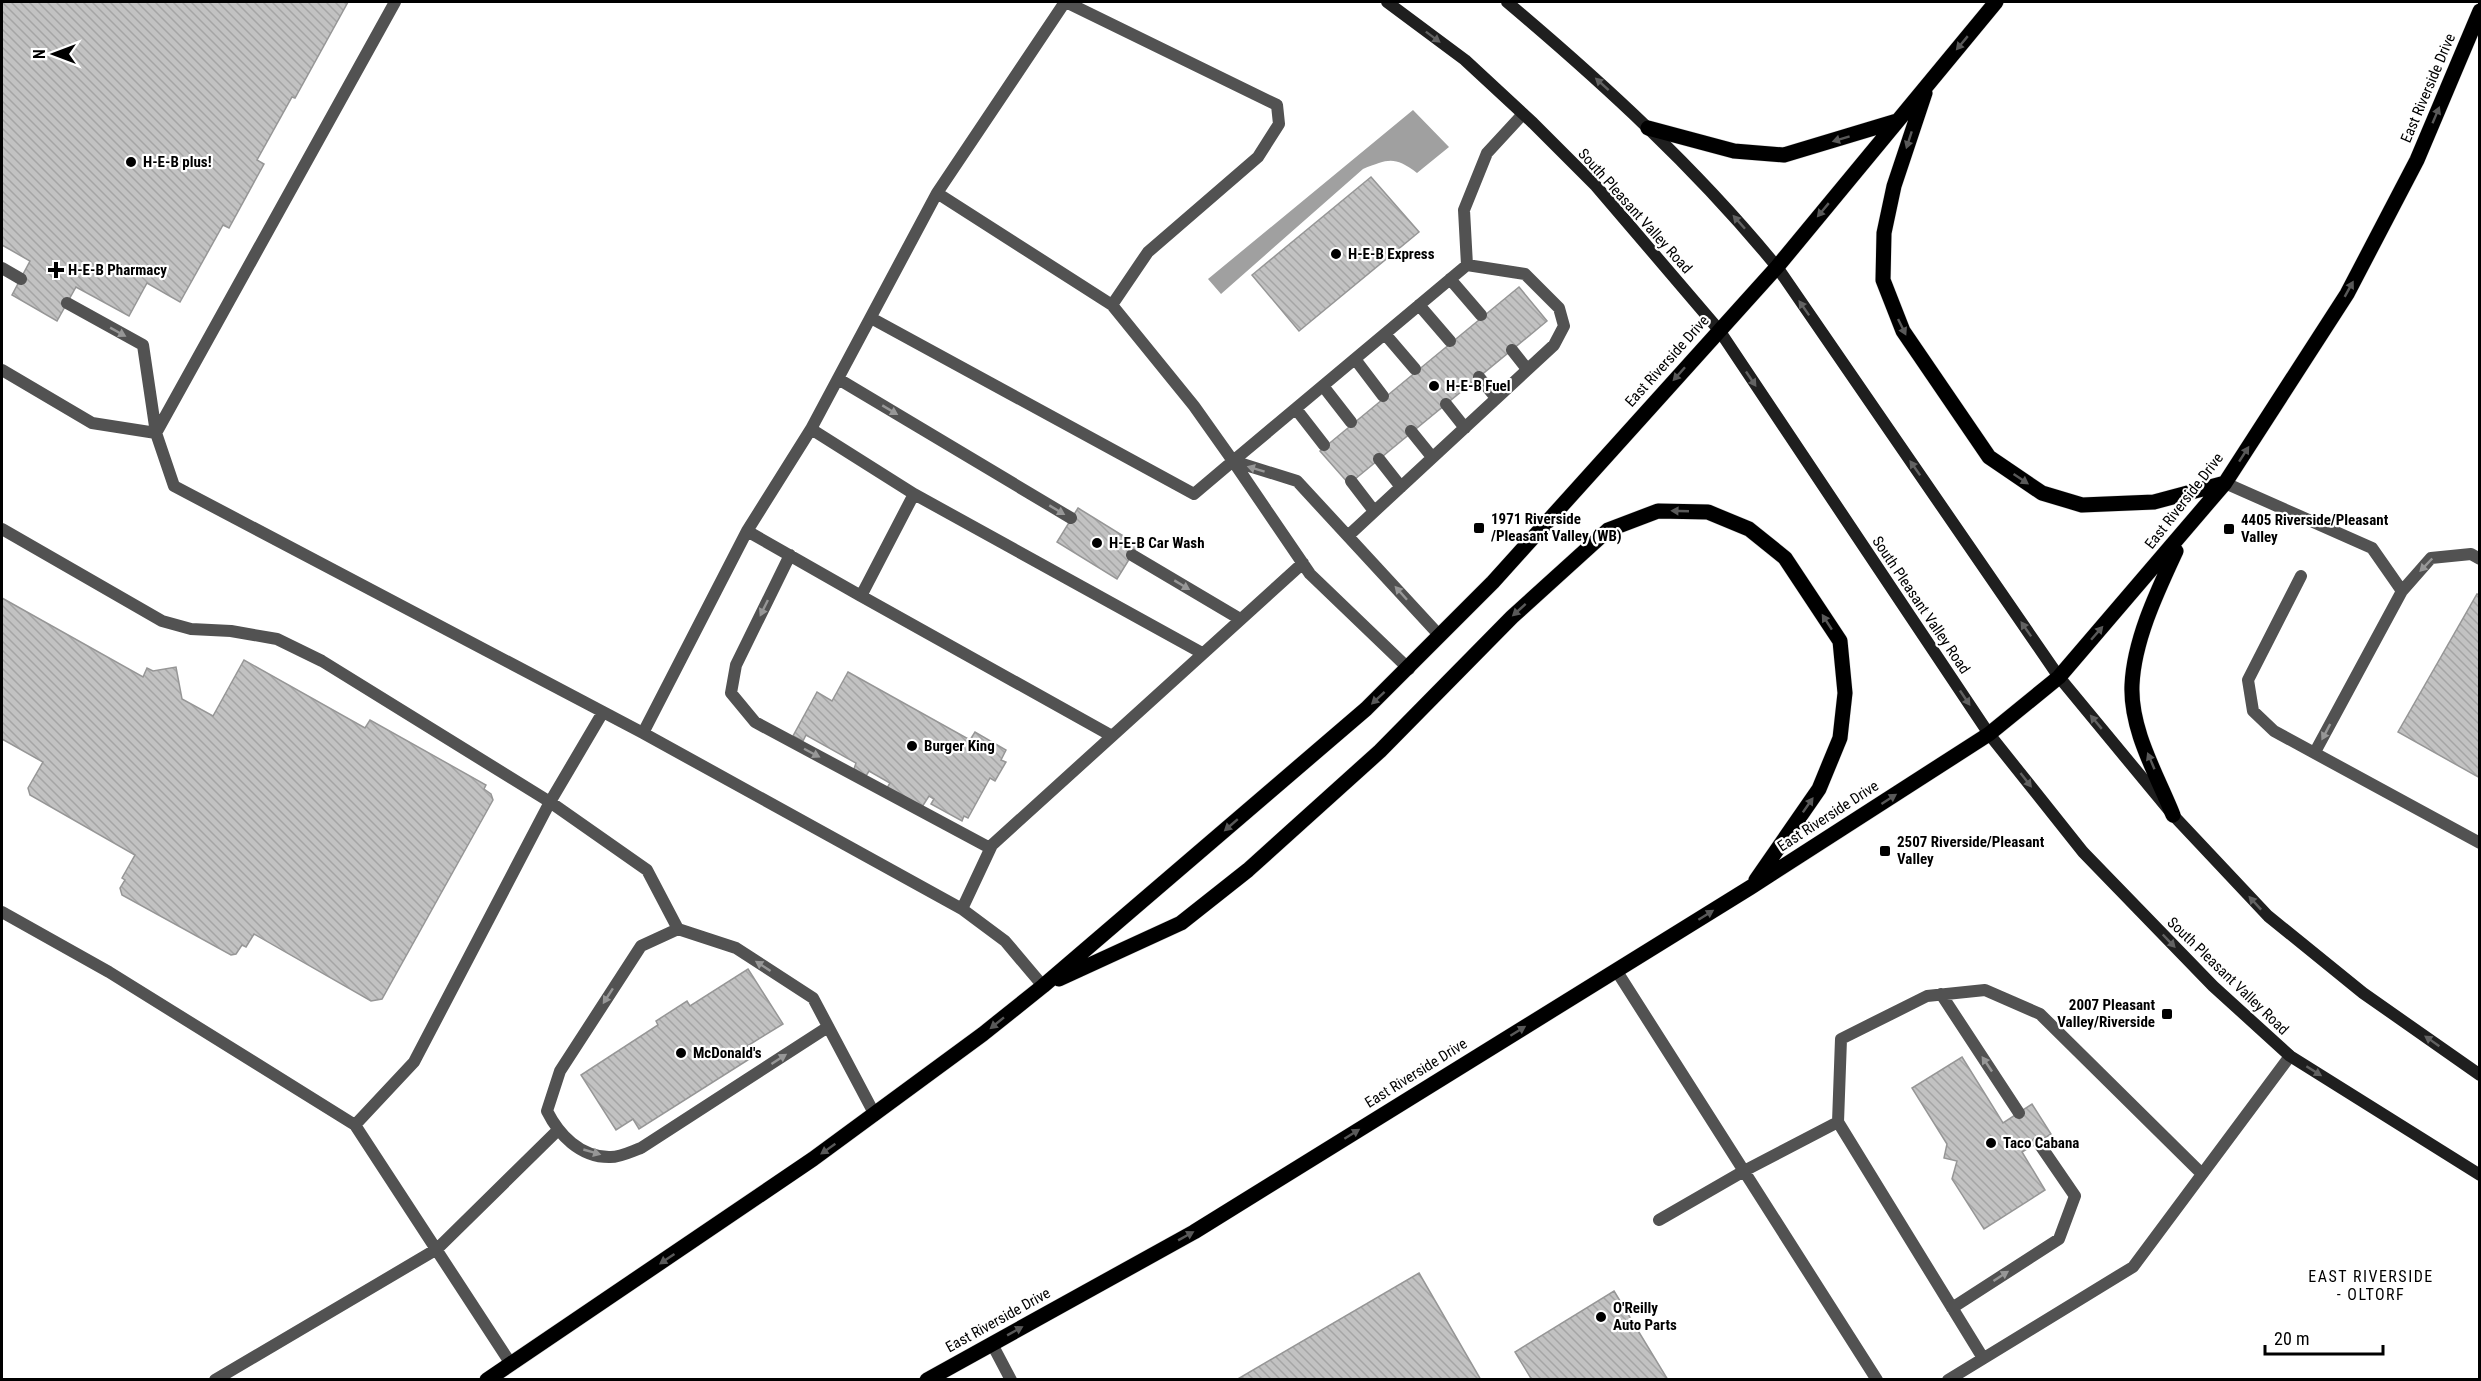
<svg xmlns="http://www.w3.org/2000/svg" width="2481" height="1381" viewBox="0 0 2481 1381" font-family="'Roboto Condensed',sans-serif">
	<defs>
		<pattern id="building-back-hatch" width="6" height="6" patternUnits="userSpaceOnUse" patternTransform="scale(1.5)"><rect width="6" height="6" fill="#c2c2c2"/><path d="M-1 5l2 2M0 0l6 6M5-1l2 2" fill="none" stroke="#a5a5a5"/></pattern>
	</defs>
	<rect width="100%" height="100%" fill="#fff"/>
	<path fill="#a0a0a0" d="M1413 110 1449 147 1417 173C1394 156 1389 159 1363 169L1221 294 1208 279Z"/>
	<path fill="url(#building-back-hatch)" stroke="#969696" stroke-width="1.5" d="M2 2H348L295 98 292 97 257 160 264 164 229 228 223 225 180 302 147 283 129 316 76 287 57 321 12 295 30 261 2 245Z
		M1371 177 1419 232 1299 331 1252 275Z
		M1519 287 1547 321 1349 484 1320 451Z
		M1078 508 1138 545 1117 579 1057 542Z
		M2477 594 2480 595V778L2398 732Z
		M2 598 143 677 147 668 153 671 176 667 182 699 213 716 244 660 365 728 370 720 486 785 484 789 491 794 493 800 382 999 371 1001 254 934 246 947 242 945 236 954 231 955 122 895 120 888 125 880 122 878 135 855 30 795 28 788 43 762 2 739Z
		M848 672 970 740 975 732 1006 750 1001 760 1006 762 995 781 990 778 968 818 964 816 962 821 931 804 934 799 929 796 922 807 887 788 890 783 869 771 866 776 854 769 856 763 806 735 803 741 793 736 817 692 832 701Z
		M748 969 783 1024 744 1048 751 1058 639 1129 633 1119 616 1130 581 1075 658 1025 656 1021 687 1001 690 1006Z
		M1962 1057 2003 1123 2032 1104 2051 1134 2022 1152 2045 1190 1984 1229 1952 1179 1957 1161 1944 1158 1947 1144 1912 1088Z
		M1419 1273 1481 1380H1236Z
		M1614 1291 1668 1380H1532L1515 1352Z"/>
	<g fill="none" stroke-linecap="round" stroke-linejoin="round">
		<defs>
			<path id="primary" d="M1925 93 1894 186 1884 233 1883 280 1903 331 1989 457 2042 493 2082 505 2154 502 2225 483
				M1648 128 1734 151 1784 155 1897 121
				M2173 815C2157 775 2130 730 2132 685 2134 640 2157 592 2176 551
				M1059 979 1181 923 1248 870 1380 751 1512 617 1608 530 1658 511 1708 512 1749 529 1785 558 1840 641 1845 693 1840 738 1819 789 1756 880
				M487 1380 813 1159 983 1034 1043 986 1366 709 1493 582 1777 267 1996 2
				M927 1380 1194 1232 1751 887 1989 734 2059 677 2225 483 2347 294 2417 160 2480 11"/>
		</defs>
		<use href="#primary" stroke="#dbdbdb" stroke-width="16"/>
		<path stroke="#525252" stroke-width="12" d="M395 2 156 433 174 486 643 733 747 531 811 429 914 494 861 596 747 531
			M1065 2 937 193 1112 305 1194 406 1233 461 1467 265 1464 210 1487 153 1523 114
			M1066 2 1277 105 1279 124 1258 157 1148 252 1112 305
			M2 268 21 279
			M1450 279 1481 315
			M1419 305 1450 341
			M871 318 1194 494 1233 461
			M1385 334 1415 369
			M1512 350 1527 369
			M1355 359 1383 396
			M2 370 92 423 156 433 143 345 67 303
			M1479 377 1496 398
			M840 380 1071 518
			M1323 386 1351 422
			M1446 404 1465 428
			M1296 409 1324 445
			M811 429 937 193
			M1411 431 1432 457
			M1379 459 1401 487
			M1351 481 1374 511
			M2225 483 2372 548 2402 591
			M914 494 1202 653
			M2 529 162 621 191 629 231 631 277 639 322 661 550 802 603 712
			M1349 535 1554 345 1564 326 1559 308 1525 274 1467 265
			M790 555 736 665 731 693 755 722 990 848
			M1132 555 1240 619
			M2301 576 2248 680 2253 711 2274 731 2480 843
			M861 596 1112 736
			M1409 669 1310 574 1233 461 1297 481 1440 636
			M643 733 962 909 1005 941 1043 986
			M2315 752 2402 591 2431 558 2471 554 2480 559
			M962 909 992 845 1303 563
			M2 912 109 972 355 1125 511 1364
			M1616 970 1877 1380
			M1941 994 2019 1113
			M828 1027 641 1148C632 1151 619 1158 609 1157 580 1157 559 1135 547 1111L560 1071 641 946 678 929 736 948 813 998 875 1115
			M355 1125 414 1062 550 802 647 870 678 929
			M1659 1220 1744 1171 1838 1122
			M1952 1308 2059 1239 2075 1196 2038 1142
			M992 1344 1011 1380
			M1983 1358 1838 1122 1841 1039 1927 996 1985 990 2040 1014 2202 1174
			M215 1380 437 1249 557 1131
			M1948 1380 2133 1267 2290 1056"/>
		<path stroke="#1f1f1f" stroke-width="12" d="M1387 2 1465 60 1533 123 1596 186 1719 330 1989 734 2083 852 2213 986 2290 1056 2480 1175
			M1507 2C1603 83 1697 169 1777 267L2059 677 2173 815 2268 916 2363 993 2480 1075"/>
		<use href="#primary" stroke="#000" stroke-width="15"/>
	</g>
	<defs><path id="oneway-solid" d="M-6-.8H1V-3.2L6.5 0L1 3.2V.8H-6Z" transform="scale(1.5)"/></defs>
	<g fill="#626262">
		<use href="#oneway-solid" transform="translate(1433 37) rotate(37)"/>
		<use href="#oneway-solid" transform="translate(1602 84) rotate(-138)"/>
		<use href="#oneway-solid" transform="translate(1739 222) rotate(-132)"/>
		<use href="#oneway-solid" transform="translate(1804 308) rotate(-125)"/>
		<use href="#oneway-solid" transform="translate(1751 379) rotate(56)"/>
		<use href="#oneway-solid" transform="translate(1915 468) rotate(-125)"/>
		<use href="#oneway-solid" transform="translate(2026 629) rotate(-125)"/>
		<use href="#oneway-solid" transform="translate(1965 698) rotate(56)"/>
		<use href="#oneway-solid" transform="translate(2096 722) rotate(-130)"/>
		<use href="#oneway-solid" transform="translate(2026 780) rotate(52)"/>
		<use href="#oneway-solid" transform="translate(2255 903) rotate(-133)"/>
		<use href="#oneway-solid" transform="translate(2169 941) rotate(46)"/>
		<use href="#oneway-solid" transform="translate(2432 1041) rotate(-145)"/>
		<use href="#oneway-solid" transform="translate(2314 1071) rotate(32)"/>
	</g>
	<g fill="#595959">
		<use href="#oneway-solid" transform="translate(1962 43) rotate(130)"/>
		<use href="#oneway-solid" transform="translate(2436 115) rotate(-67)"/>
		<use href="#oneway-solid" transform="translate(1841 139) rotate(163)"/>
		<use href="#oneway-solid" transform="translate(1909 140) rotate(108)"/>
		<use href="#oneway-solid" transform="translate(1823 210) rotate(130)"/>
		<use href="#oneway-solid" transform="translate(2349 289) rotate(-61)"/>
		<use href="#oneway-solid" transform="translate(1902 327) rotate(64)"/>
		<use href="#oneway-solid" transform="translate(1679 374) rotate(132)"/>
		<use href="#oneway-solid" transform="translate(2244 454) rotate(-57)"/>
		<use href="#oneway-solid" transform="translate(2021 479) rotate(34)"/>
		<use href="#oneway-solid" transform="translate(1680 511) rotate(-178)"/>
		<use href="#oneway-solid" transform="translate(1519 610) rotate(138)"/>
		<use href="#oneway-solid" transform="translate(1827 622) rotate(-123)"/>
		<use href="#oneway-solid" transform="translate(2097 633) rotate(-49)"/>
		<use href="#oneway-solid" transform="translate(1378 698) rotate(137)"/>
		<use href="#oneway-solid" transform="translate(2151 761) rotate(-113)"/>
		<use href="#oneway-solid" transform="translate(1889 799) rotate(-33)"/>
		<use href="#oneway-solid" transform="translate(1808 805) rotate(-55)"/>
		<use href="#oneway-solid" transform="translate(1231 825) rotate(139)"/>
		<use href="#oneway-solid" transform="translate(1706 915) rotate(-32)"/>
		<use href="#oneway-solid" transform="translate(997 1023) rotate(141)"/>
		<use href="#oneway-solid" transform="translate(1518 1031) rotate(-32)"/>
		<use href="#oneway-solid" transform="translate(1352 1134) rotate(-32)"/>
		<use href="#oneway-solid" transform="translate(828 1149) rotate(145)"/>
		<use href="#oneway-solid" transform="translate(1186 1236) rotate(-29)"/>
		<use href="#oneway-solid" transform="translate(667 1259) rotate(146)"/>
		<use href="#oneway-solid" transform="translate(1015 1331) rotate(-29)"/>
	</g>
	<g fill="#979797">
		<use href="#oneway-solid" transform="translate(118 332) rotate(29)"/>
		<use href="#oneway-solid" transform="translate(890 410) rotate(31)"/>
		<use href="#oneway-solid" transform="translate(1256 469) rotate(-163)"/>
		<use href="#oneway-solid" transform="translate(1057 510) rotate(31)"/>
		<use href="#oneway-solid" transform="translate(2426 565) rotate(134)"/>
		<use href="#oneway-solid" transform="translate(1182 585) rotate(31)"/>
		<use href="#oneway-solid" transform="translate(1401 593) rotate(-132)"/>
		<use href="#oneway-solid" transform="translate(764 608) rotate(116)"/>
		<use href="#oneway-solid" transform="translate(2326 732) rotate(118)"/>
		<use href="#oneway-solid" transform="translate(812 753) rotate(28)"/>
		<use href="#oneway-solid" transform="translate(763 966) rotate(-147)"/>
		<use href="#oneway-solid" transform="translate(608 996) rotate(123)"/>
		<use href="#oneway-solid" transform="translate(779 1059) rotate(-33)"/>
		<use href="#oneway-solid" transform="translate(1987 1064) rotate(-124)"/>
		<use href="#oneway-solid" transform="translate(592 1152) rotate(16)"/>
		<use href="#oneway-solid" transform="translate(2001 1276) rotate(-33)"/>
	</g>
	<g fill="#000" stroke="#fff" stroke-width="2">
		<circle cx="131" cy="162" r="6"/>
		<circle cx="1336" cy="254" r="6"/>
		<path d="M53 261h6v6h6v6h-6v6h-6v-6h-6v-6h6z"/>
		<circle cx="1434" cy="386" r="6"/>
		<rect x="1473" y="522" width="12" height="12" rx="3"/>
		<rect x="2223" y="523" width="12" height="12" rx="3"/>
		<circle cx="1097" cy="543" r="6"/>
		<circle cx="912" cy="746" r="6"/>
		<rect x="1879" y="845" width="12" height="12" rx="3"/>
		<rect x="2161" y="1008" width="12" height="12" rx="3"/>
		<circle cx="681" cy="1053" r="6"/>
		<circle cx="1991" cy="1143" r="6"/>
		<circle cx="1601" cy="1317" r="6"/>
	</g>
	<g text-anchor="middle" stroke-width="4.5" stroke-linejoin="round" paint-order="stroke">
		<g font-size="15" fill="#000" stroke="#fff">
			<text transform="translate(2428 88) rotate(-67)" y="5">East Riverside Drive</text>
			<text transform="translate(1635 211) rotate(48)" y="5">South Pleasant Valley Road</text>
			<text transform="translate(1667 361) rotate(-48)" y="5">East Riverside Drive</text>
			<text transform="translate(2184 501) rotate(-52)" y="5">East Riverside Drive</text>
			<text transform="translate(1921 605) rotate(56)" y="5">South Pleasant Valley Road</text>
			<text transform="translate(1828 816) rotate(-33)" y="5">East Riverside Drive</text>
			<text transform="translate(2228 976) rotate(44)" y="5">South Pleasant Valley Road</text>
			<text transform="translate(1416 1073) rotate(-32)" y="5">East Riverside Drive</text>
			<text transform="translate(998 1320) rotate(-29)" y="5">East Riverside Drive</text>
		</g>
		<g font-size="15" font-weight="bold" fill="#000" stroke="#fff" text-anchor="start">
			<text x="143" y="167">H-E-B plus!</text>
			<text x="1348" y="259">H-E-B Express</text>
			<text x="68" y="275">H-E-B Pharmacy</text>
			<text x="1446" y="391">H-E-B Fuel</text>
			<text x="1491" y="524">1971 Riverside<tspan x="1491" dy="17">/Pleasant Valley (WB)</tspan></text>
			<text x="2241" y="525">4405 Riverside/Pleasant<tspan x="2241" dy="17">Valley</tspan></text>
			<text x="1109" y="548">H-E-B Car Wash</text>
			<text x="924" y="751">Burger King</text>
			<text x="1897" y="847">2507 Riverside/Pleasant<tspan x="1897" dy="17">Valley</tspan></text>
			<text x="2155" y="1010" text-anchor="end">2007 Pleasant<tspan x="2155" dy="17">Valley/Riverside</tspan></text>
			<text x="693" y="1058">McDonald's</text>
			<text x="2003" y="1148">Taco Cabana</text>
			<text x="1613" y="1313">O'Reilly<tspan x="1613" dy="17">Auto Parts</tspan></text>
		</g>
		<g font-size="16" letter-spacing="1.5" fill="#000" stroke="#fff">
			<text x="2371" y="1282">EAST RIVERSIDE<tspan x="2371" dy="18">- OLTORF</tspan></text>
		</g>
	</g>
	<rect width="2481" height="1381" fill="none" stroke="#000000" stroke-width="6"/>
	<g transform="translate(54 54) rotate(270)" stroke="#ffffff" stroke-width="4.5" paint-order="stroke">
	<path d="M0-4.5L10 22L0 15L-10 22Z" fill="#000000"/>
	<text y="-9" font-size="16" font-weight="bold" text-anchor="middle" fill="#000000">N</text>
	</g>
	<path d="M2265 1345v9h118v-9" fill="none" stroke="#000000" stroke-width="3"/>
	<text x="2274" y="1345" font-size="18" fill="#000000" stroke="#ffffff" stroke-width="4.5" paint-order="stroke">20 m</text>
</svg>
